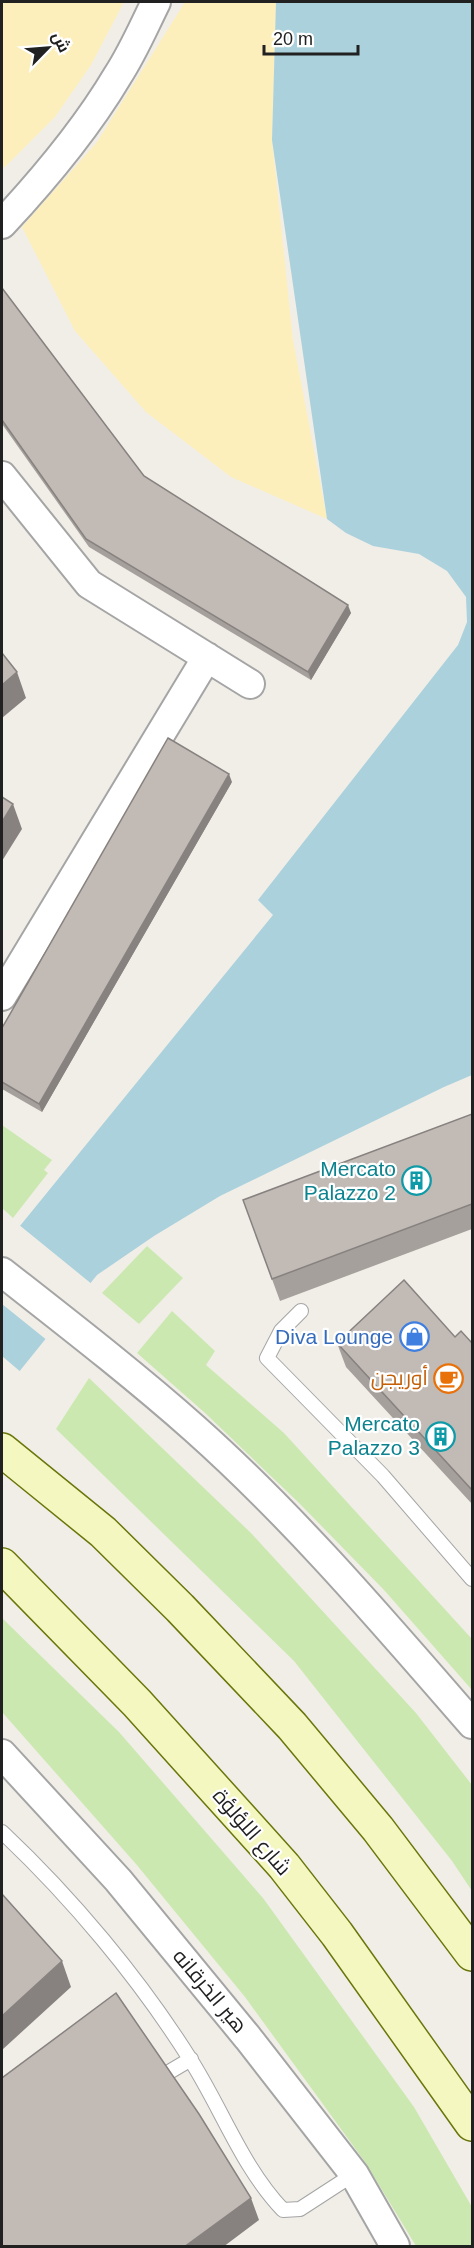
<svg xmlns="http://www.w3.org/2000/svg" width="474" height="2248" viewBox="0 0 474 2248" font-family="Arial,Cairo,sans-serif">
	<rect width="100%" height="100%" fill="#f1eee8"/>
	<path fill="#cce8b1" d="M2 1125 52 1160 44 1170 48 1173 13 1218 2 1208Z
		M147 1246 183 1278 139 1324 102 1293Z
		M172 1311 215 1351 206 1365 284 1433 472 1639V1690L384 1590 299 1503 205 1413 137 1353Z
		M89 1378 251 1533 416 1713 472 1785V1891L452 1861 294 1661 56 1429Z
		M2 1618 119 1732 263 1898 414 2107 472 2207V2246H416L365 2162 245 1997 136 1864 2 1712Z"/>
	<path fill="#fcefbb" d="M2 2H124L91 65 55 117 4 168 2 162Z
		M185 2H276L272 140 293 340 327 519 231 477 146 412 75 331 22 227 97 142Z"/>
	<path fill="#abd1dc" d="M276 2H472V1075L444 1087 220 1196 154 1236 97 1275 2 1393V1248L273 915 258 900 458 645 467 622 466 597 447 571 419 554 373 546 346 533 327 519 272 140Z"/>
	<path fill="#f1eee8" d="M18 1224 93 1285 48 1341 2 1304V1244Z
		M2 1356 22 1373 2 1396Z"/>
	<g fill="none" stroke-linecap="round" stroke-linejoin="round">
		<defs>
			<path id="service" d="M301 1311 281 1331 267 1358 383 1476 472 1579
				M2 1832C72 1898 139 1978 190 2059 222 2109 242 2167 283 2210L300 2209 354 2174
				M164 2075 191 2059"/>
			<path id="minor" d="M2 224C44 179 86 129 118 75 133 52 144 26 156 2
				M2 476 89 584 250 684
				M2 996 207 657
				M2 1272C67 1323 133 1374 195 1429 296 1519 384 1623 472 1724
				M2 1754 118 1880 248 2038 354 2174 395 2246"/>
			<path id="secondary" d="M2 1450 103 1532 180 1608 292 1726 378 1829 472 1954
				M2 1565 137 1703 284 1866 337 1934 472 2124"/>
		</defs>
		<use href="#service" stroke="#a5a5a5" stroke-width="16"/>
		<use href="#minor" stroke="#a5a5a5" stroke-width="32"/>
		<use href="#secondary" stroke="#6a760a" stroke-width="36"/>
		<use href="#service" stroke="#fff" stroke-width="14"/>
		<use href="#minor" stroke="#fff" stroke-width="28"/>
		<use href="#secondary" stroke="#f4f7c0" stroke-width="33"/>
	</g>
	<path fill="#a6a09c" d="M2 288 144 476 351 613 311 680 89 547 2 424Z
		M232 782 42 1112 2 1089V1028Z
		M472 1114V1229L280 1301 243 1200Z
		M455 1337 472 1343V1504L346 1367 337 1343Z"/>
	<path fill="#87827f" d="M348 605 351 613 311 680 308 672Z
		M17 672 26 698 2 718V685Z
		M229 774 232 782 42 1112 39 1104Z
		M13 804 22 829 2 861V822Z
		M62 1961 71 1987 2 2050V2016Z
		M251 2198 259 2220 223 2247H184Z"/>
	<path fill="#c1bab5" stroke="#87827f" stroke-width="1.5" d="M2 288 144 476 348 605 308 672 86 539 2 420Z
		M2 653 17 672 2 685Z
		M168 738 229 774 39 1104 2 1082V1028Z
		M2 797 13 804 2 822Z
		M472 1114V1204L272 1279 243 1200Z
		M404 1280 455 1337 461 1331 472 1343V1490L337 1343Z
		M2 1894 62 1961 2 2016Z
		M116 1993 199 2114 251 2198 184 2247H2V2078Z"/>
	<defs>
		<symbol id="building-ring" viewBox="-11 -11 22 22"><circle r="9.5" fill="#fff" stroke="#0f9aa8" stroke-width="1.5"/><path d="M-4-6H4V6H1V3H-1V6H-4ZM-2.5-4.3h1.7v1.8h-1.7ZM.8-4.3h1.7v1.8H.8ZM-2.5-1h1.7V.8h-1.7ZM.8-1h1.7V.8H.8Z" fill="#0f9aa8"/></symbol>
		<symbol id="shop-ring" viewBox="-11 -11 22 22"><circle r="9.5" fill="#fff" stroke="#3f7fe0" stroke-width="1.5"/><path d="M-5-2.5h2.3a2.7 3.5 0 0 1 5.4 0H5L5.5 6h-11ZM-1.5-2.5h3a1.5 2.3 0 0 0-3 0Z" fill="#3f7fe0"/></symbol>
		<symbol id="cafe-ring" viewBox="-11 -11 22 22"><circle r="9.5" fill="#fff" stroke="#e8710a" stroke-width="1.5"/><path d="M-5.5-4.5H6V0H3Q3 3.5 0 3.5H-2.5Q-5.5 3.5-5.5 0ZM3-3.2v2h1.7v-2ZM-6 4.5H4V6H-6Z" fill="#e8710a"/></symbol>
	</defs>
	<g fill-rule="evenodd">
		<use href="#building-ring" x="400" y="1164" width="33" height="33"/>
		<use href="#shop-ring" x="398" y="1320" width="33" height="33"/>
		<use href="#cafe-ring" x="432" y="1362" width="33" height="33"/>
		<use href="#building-ring" x="424" y="1420" width="33" height="33"/>
	</g>
	<g text-anchor="middle" stroke-width="4.5" stroke-linejoin="round" paint-order="stroke">
		<g font-size="21" fill="#0d838f" stroke="#fff" text-anchor="end">
			<text x="396" y="1176">Mercato<tspan x="396" dy="24">Palazzo 2</tspan></text>
			<text x="420" y="1431">Mercato<tspan x="420" dy="24">Palazzo 3</tspan></text>
		</g>
		<g font-size="21" fill="#366cbe" stroke="#fff" text-anchor="end">
			<text x="393" y="1344">Diva Lounge</text>
		</g>
		<g font-size="21" fill="#c56008" stroke="#fff" text-anchor="end">
			<text x="428" y="1385">أوريجن</text>
		</g>
		<g font-size="21" fill="#212121" stroke="#fff">
			<text transform="translate(252 1832) rotate(49)" y="7">شارع اللؤلؤة</text>
			<text transform="translate(210 1991) rotate(50)" y="7">هير الخرقانه</text>
		</g>
	</g>
	<rect width="474" height="2248" fill="none" stroke="#212121" stroke-width="6"/>
	<g transform="translate(48 48) rotate(65)" stroke="#ffffff" stroke-width="4.5" paint-order="stroke">
	<path d="M0-4.5L10 22L0 15L-10 22Z" fill="#212121"/>
	<text y="-9" font-size="16" font-weight="bold" text-anchor="middle" fill="#212121">ش</text>
	</g>
	<path d="M264 45v9h94v-9" fill="none" stroke="#212121" stroke-width="3"/>
	<text x="273" y="45" font-size="18" fill="#212121" stroke="#ffffff" stroke-width="4.5" paint-order="stroke">20 m</text>
</svg>
